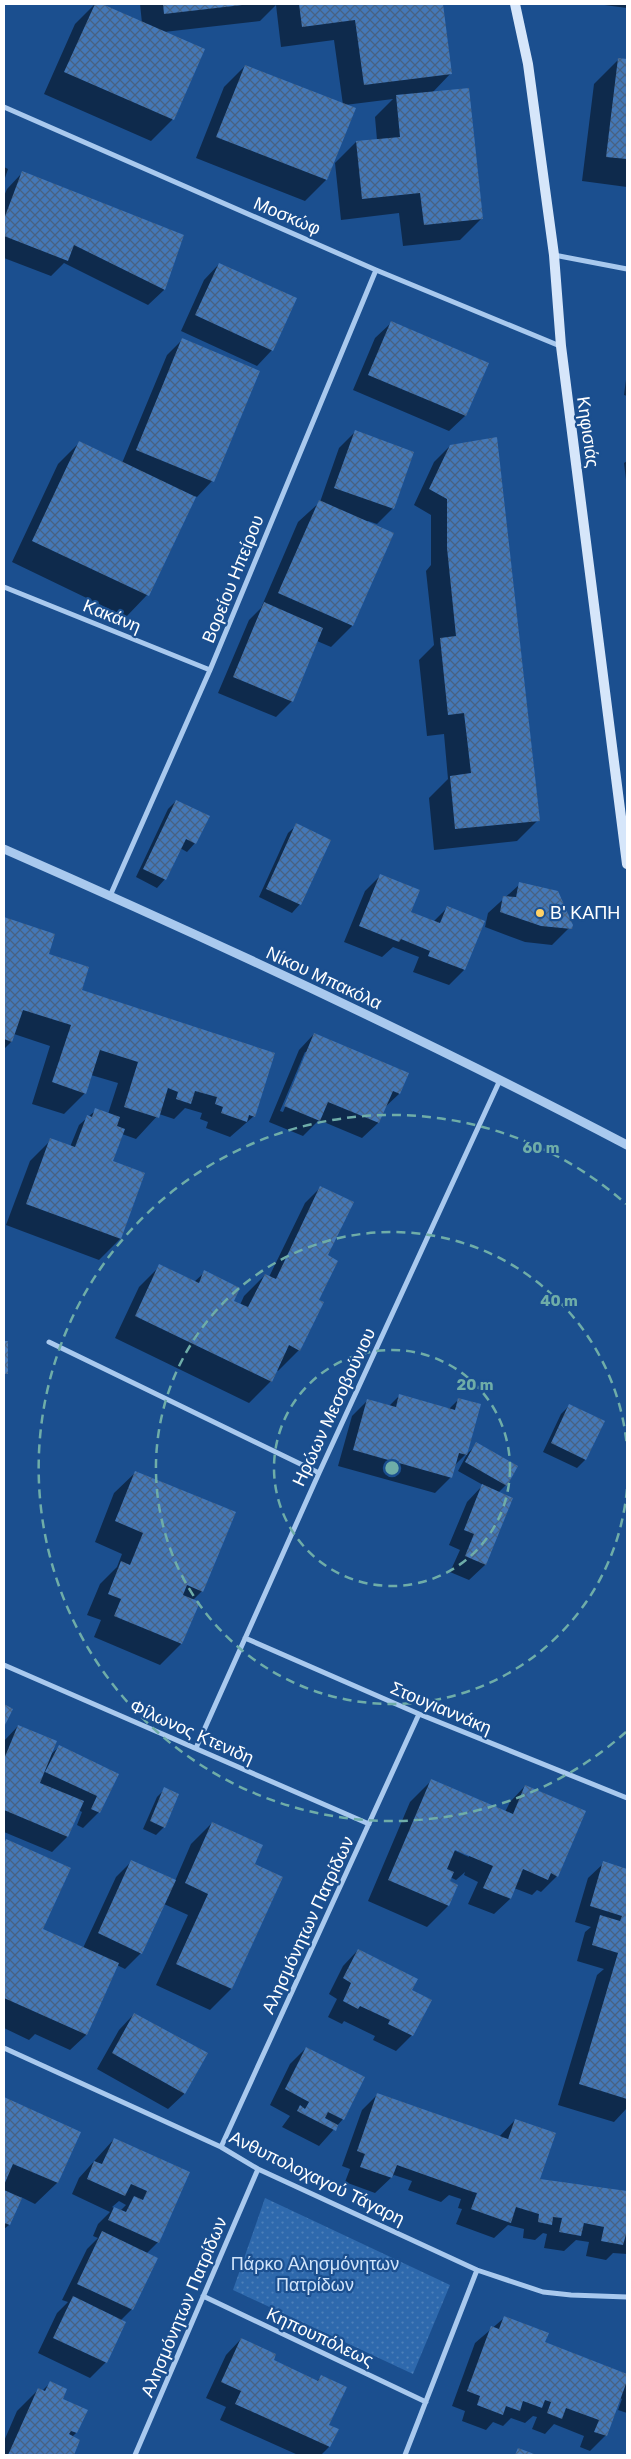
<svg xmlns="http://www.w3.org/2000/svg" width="631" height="2459" viewBox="0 0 631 2459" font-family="Rubik,sans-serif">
	<defs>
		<pattern id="grass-dots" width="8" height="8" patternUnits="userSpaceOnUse" patternTransform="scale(1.25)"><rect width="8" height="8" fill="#2e69ad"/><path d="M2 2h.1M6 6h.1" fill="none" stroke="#4d80b9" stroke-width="1.8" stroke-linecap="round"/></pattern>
		<pattern id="building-cross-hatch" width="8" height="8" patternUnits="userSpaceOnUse" patternTransform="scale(1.25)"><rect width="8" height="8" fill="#4478b7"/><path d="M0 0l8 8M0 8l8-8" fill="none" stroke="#486282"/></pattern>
	</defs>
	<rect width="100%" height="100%" fill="#1b4f8f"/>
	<path fill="url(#grass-dots)" d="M265 2198 450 2285 413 2374 233 2290Z"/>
	<path fill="#0007" fill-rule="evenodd" d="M95 4 142 23 140 4H441L451 73 432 93 481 219 460 240 403 246 399 213 341 220 335 163 356 142 377 140 375 117 393 99 345 105 354 109 326 180 305 201 196 158 224 87 245 66 343 105 334 40 281 47 276 5 260 21 164 32 204 50 172 120 151 141 44 94 75 24Z
		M597 4H627V8Z
		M618 60 627 61V187L582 181 594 84Z
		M4 167 8 169 4 181Z
		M22 173 183 236 164 290 148 305 64 263 51 276 4 258V196L7 189Z
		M219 264 272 350 257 366 181 331 204 280Z
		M391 323 465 416 449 431 353 390 375 338Z
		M182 340 212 481 197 497 195 496 147 595 126 617 12 562 58 464 79 443 122 463 167 355Z
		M627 372V396L624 395Z
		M355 432 393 508 377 524 368 521 367 522 393 534 352 626 331 647 317 641 292 701 276 717 218 693 249 620 261 608 298 522 320 502 339 448Z
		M450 446 538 820 517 841 434 850 429 798 448 779 444 734 427 736 419 660 434 645 426 571 431 565V515L414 505 434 462Z
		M627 461V488L624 463Z
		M176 801 195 843 187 852 180 848 165 879 157 888 136 877 168 809Z
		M297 825 300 904 292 913 259 897 288 833Z
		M380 876 410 913 433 922 447 908 464 970 449 985 413 972 419 957 393 947 382 957 344 942 365 891Z
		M520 884 572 925 552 945 525 942 485 927 488 913Z
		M4 918 54 935 47 955 80 991 254 1116 230 1137 206 1128 208 1122 200 1119 202 1113 185 1108 174 1119 159 1114 136 1139 122 1134 110 1162 144 1174 120 1239 99 1260 6 1225 30 1161 51 1140 70 1147 79 1125 96 1110 108 1114 118 1083 91 1075 85 1093 64 1114 32 1104 50 1046 14 1034 11 1042 4 1049Z
		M314 1034 407 1073 399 1094 384 1108 378 1123 362 1138 319 1120 303 1136 269 1122 299 1050ZM305 1052H308L283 1112 280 1111Z
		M321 1187 326 1256 299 1350 278 1371 276 1370 271 1381 249 1403 115 1338 139 1287 160 1266 194 1282 205 1272 232 1301 240 1305 244 1296 265 1275 269 1277 305 1203Z
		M400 1395 449 1409 459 1399 466 1454 454 1466 451 1477 435 1493 338 1466 352 1416 368 1400 389 1406Z
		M569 1406 585 1460 577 1468 543 1452 561 1414Z
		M477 1444 506 1485 498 1493 512 1498 485 1565 469 1580 450 1572 460 1550 449 1545 467 1502 483 1485 458 1471 467 1454Z
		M136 1472 202 1591 193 1600 181 1644 160 1665 94 1637 101 1620 87 1615 100 1584 117 1567 122 1554 95 1542 114 1493Z
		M18 1726 49 1756 59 1747 117 1774 99 1812 83 1828 77 1825 82 1812 78 1810 67 1837 52 1852 4 1832V1741Z
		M431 1781 505 1812 510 1802 525 1786 557 1876 541 1892 537 1890 532 1895 514 1888 510 1899 494 1914 468 1904 478 1882 464 1875 465 1872 456 1880 450 1877 448 1882 457 1886 448 1906 427 1927 368 1901 410 1802ZM449 1848 469 1854V1857Z
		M165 1789 164 1827 156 1835 143 1829 157 1797Z
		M212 1823 253 1864 231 1989 210 2010 156 1985 188 1915 164 1904 141 1953 125 1969 117 1965 86 2035 70 2050 35 2034 29 2040 4 2028V1843L6 1840 41 1930 83 1948 116 1877 132 1861 175 1881 191 1844Z
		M604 1863 627 1870V2108L614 2122 558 2105 597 1975 604 1969 577 1961 585 1932 591 1927 575 1922 588 1878Z
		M358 1950 410 1990 412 2035 396 2051 373 2040 375 2036 344 2021 342 2024 328 2017 337 1999 329 1994 343 1966Z
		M134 2014 206 2054 184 2094 168 2109 97 2069 119 2030Z
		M306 2048 343 2119 319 2146 282 2127 290 2116 270 2105 290 2064Z
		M377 2095 499 2137 515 2120 538 2180 627 2193V2254L613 2253 606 2260 586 2256 589 2242 576 2240 564 2251 544 2248 547 2234 543 2233 535 2240 523 2238 524 2229 508 2225 494 2238 456 2224 462 2209 458 2208 461 2199 449 2195 441 2202 408 2190 412 2181 394 2175 375 2193 345 2182 350 2169 342 2166 362 2110Z
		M4 2099 79 2132 57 2183 35 2204 21 2197 9 2225 4 2229Z
		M114 2139 189 2173 158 2242 146 2254 132 2309 121 2320 106 2362 90 2378 38 2353 57 2313 68 2302 62 2300 87 2249 98 2238 93 2236 98 2224 110 2212 72 2194 79 2178ZM119 2201 126 2205 120 2211 112 2207Z
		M504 2318 544 2343 627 2375V2413L618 2410 622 2399 620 2398 606 2435 590 2451 580 2447 584 2436 554 2424 545 2434 532 2429 537 2417 533 2416 525 2423 511 2418 503 2426 493 2422 486 2430 462 2421 465 2411 452 2406 475 2343Z
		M241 2339 272 2361 316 2382 321 2377 329 2447 321 2455H298L220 2420 226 2407 206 2398 226 2355Z
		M50 2383 61 2400 76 2433 72 2437 79 2440 72 2455H4V2441L17 2411 38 2390 42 2391Z"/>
	<path fill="url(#building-cross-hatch)" d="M95 4H102L205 49 174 120 64 72Z
		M163 4H242V5L164 14Z
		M299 4H443L452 74 364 85 355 20 302 27Z
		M618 58 627 59V159L606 157Z
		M245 65 356 108 327 180 216 137Z
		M469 88 483 219 424 225 420 193 362 199 356 141 400 137 396 95Z
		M22 171 184 235 165 290 74 245 68 261 4 236V219Z
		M219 263 297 298 273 351 195 315Z
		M391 321 489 363 466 416 368 375Z
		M182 338 260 371 214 482 136 450Z
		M355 430 414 452 394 509 334 488Z
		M497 437 540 821 455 829 450 776 471 773 464 713 448 715 440 638 456 636 447 548V499L429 489 450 445Z
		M79 441 196 497 149 596 32 541Z
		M319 500 394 533 353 626 278 593Z
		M264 602 323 628 293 702 233 677Z
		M176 800 210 816 196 844 186 839 166 880 143 869Z
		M296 823 331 840 301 905 266 889Z
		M380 874 420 890 411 912 440 923 447 906 485 921 465 970 428 956 430 951 401 939 399 942 359 926Z
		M519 882 558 891 573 925 572 929 541 926 500 912 503 896 516 897Z
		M4 917 55 934 49 954 89 967 82 990 275 1053 255 1117 249 1115 247 1122 221 1113 223 1107 215 1104 217 1097 195 1091 191 1104 176 1099 178 1092 168 1088 159 1118 124 1107 138 1062 100 1050 86 1094 52 1082 71 1025 23 1010 12 1042 4 1039Z
		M314 1033 409 1073 400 1094 393 1091 379 1123 328 1102 320 1121 284 1106Z
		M95 1108 120 1117 117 1126 125 1129 113 1161 145 1173 121 1239 26 1204 50 1138 75 1147 87 1115 92 1117Z
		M320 1186 354 1202 328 1255 338 1261 319 1300 324 1302 300 1351 289 1345 272 1382 135 1316 159 1264 199 1283 204 1270 240 1288 234 1301 248 1307 265 1274 276 1279Z
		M4 1341H8V1374H4Z
		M399 1394 455 1410 458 1398 481 1404 467 1455 459 1453 452 1478 353 1450 367 1399 396 1407Z
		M569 1404 605 1421 586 1460 551 1443Z
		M476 1442 518 1466 507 1486 465 1462Z
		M135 1471 236 1512 203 1592 187 1585 183 1595 200 1602 182 1644 114 1616 121 1599 108 1594 121 1561 130 1565 143 1533 115 1521Z
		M482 1484 513 1498 486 1565 465 1556 474 1534 464 1530Z
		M4 1704 13 1709 4 1727Z
		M18 1725 57 1741 40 1783 84 1801 68 1837 4 1810V1759Z
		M59 1745 119 1774 100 1813 91 1809 97 1796 45 1772Z
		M431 1779 513 1814 525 1785 586 1811 558 1877 551 1873 548 1880 523 1869 511 1899 483 1888 493 1866 455 1850 447 1869 454 1872 450 1881 458 1885 449 1906 388 1880Z
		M164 1787 179 1794 165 1828 150 1821Z
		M212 1822 263 1845 255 1864 283 1877 232 1989 176 1964 208 1894 185 1883Z
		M6 1839 71 1868 43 1929 119 1963 87 2035 4 1998V1844Z
		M131 1860 176 1880 142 1954 98 1933Z
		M603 1861 627 1869V2099L579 2084 618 1953 592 1945 600 1915 620 1921 622 1916 590 1906Z
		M358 1949 418 1979 412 1990 432 2000 413 2036 388 2024 390 2020 360 2006 358 2009 343 2001 351 1983 343 1978Z
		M134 2013 208 2053 185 2094 112 2053Z
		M306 2047 365 2077 344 2120 328 2112 325 2118 338 2125 336 2131 297 2111 300 2105 305 2109 309 2102 285 2089Z
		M377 2093 508 2139 515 2119 556 2133 540 2179 627 2191V2231L623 2245 601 2241 604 2227 584 2223 581 2236 559 2232 562 2218 553 2217 552 2225 538 2222 539 2214 516 2207 511 2223 471 2209 477 2193 473 2192 397 2165 392 2178 360 2167 365 2154 357 2151Z
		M4 2097 81 2132 58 2183 13 2164 4 2185Z
		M114 2138 190 2172 159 2243 108 2220 114 2207 126 2212 134 2196 143 2200 147 2191 131 2184 125 2196 87 2179 94 2161 102 2164Z
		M4 2190 22 2198 10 2225 4 2223Z
		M102 2231 158 2258 133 2310 77 2284Z
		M73 2296 126 2322 107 2363 53 2338Z
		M504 2316 549 2333 545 2342 627 2374V2381L607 2436 594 2432 599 2420 566 2408 562 2419 547 2413 551 2402 545 2400 542 2408 523 2401 520 2411 506 2406 503 2415 477 2405 480 2396 467 2391 491 2326 499 2329Z
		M241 2338 276 2354 274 2360 318 2381 321 2375 347 2387 329 2425 339 2429 330 2447 235 2404 241 2391 221 2382Z
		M50 2381 67 2389 63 2399 88 2410 77 2433 71 2431 69 2434 80 2440 74 2455H8L38 2388 45 2391Z
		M518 2448 537 2455H515Z"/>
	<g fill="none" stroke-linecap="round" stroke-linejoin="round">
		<path stroke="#a9c9ee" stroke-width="5" d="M4 107 376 270 560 346
			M554 255 627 269
			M4 587 210 670
			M110 896 210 670 376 270
			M49 1342 319 1473
			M245 1638 419 1714 627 1798
			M4 1665 369 1824
			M196 1748 319 1473 500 1080
			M4 2048 221 2147 258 2169 477 2270 543 2292 571 2295 627 2297
			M221 2147 419 1714
			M203 2296 426 2402
			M135 2455 258 2169
			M405 2455 477 2270"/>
		<path stroke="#a9c9ee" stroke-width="9" d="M4 849C214 941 423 1038 627 1145"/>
		<path stroke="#d6e6fa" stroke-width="10" d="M515 4 528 64 554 255 561 346 627 864"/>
	</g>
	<g fill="none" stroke="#6fada8" stroke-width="2.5" stroke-dasharray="9 6">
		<circle cx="392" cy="1468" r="118"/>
		<path d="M627 1489A236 236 0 1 1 627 1447"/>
		<path d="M626 1732A353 353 0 1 1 626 1204"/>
	</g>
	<circle fill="#ffd166" stroke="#1b4f8f" stroke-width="2" cx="540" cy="913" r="5"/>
	<g text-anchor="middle" stroke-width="4.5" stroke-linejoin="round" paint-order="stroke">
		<g font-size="18" fill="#fff" stroke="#1b4f8f">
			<text transform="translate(287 216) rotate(23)" y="6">Μοσκώφ</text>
			<text transform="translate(588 432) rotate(82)" y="6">Κηφισιάς</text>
			<text transform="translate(233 579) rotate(-68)" y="6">Βορείου Ηπείρου</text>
			<text transform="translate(112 616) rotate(22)" y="6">Κακάνη</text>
			<text transform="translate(324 978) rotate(25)" y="6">Νίκου Μπακόλα</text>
			<text transform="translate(334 1407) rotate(-65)" y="6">Ηρώων Μεσοβούνιου</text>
			<text transform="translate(441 1708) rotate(23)" y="6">Στουγιαννάκη</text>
			<text transform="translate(192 1732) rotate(24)" y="6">Φίλωνος Κτενιδη</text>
			<text transform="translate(308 1925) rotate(-65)" y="6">Αλησμόνητων Πατρίδων</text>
			<text transform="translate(317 2178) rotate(26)" y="6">Ανθυπολοχαγού Τάγαρη</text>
			<text transform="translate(184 2307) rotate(-67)" y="6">Αλησμόνητων Πατρίδων</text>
			<text transform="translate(320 2337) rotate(25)" y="6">Κηπουπόλεως</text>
		</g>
		<g font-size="18" fill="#fff" stroke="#1b4f8f" text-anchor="start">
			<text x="550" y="919">Β' ΚΑΠΗ</text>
		</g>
		<g font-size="18" fill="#cfe3fa" stroke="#1b4f8f">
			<text x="315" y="2270">Πάρκο Αλησμόνητων<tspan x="315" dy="21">Πατρίδων</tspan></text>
		</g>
	</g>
	<circle cx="392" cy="1468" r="8" fill="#6fada8" stroke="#1b4f8f" stroke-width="2.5"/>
	<g font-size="15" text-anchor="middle" font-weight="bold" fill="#6fada8" stroke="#1b4f8f" stroke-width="4.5" stroke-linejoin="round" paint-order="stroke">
		<text x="541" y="1153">60 m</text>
		<text x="559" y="1306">40 m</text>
		<text x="475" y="1390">20 m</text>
	</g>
	<rect width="631" height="2459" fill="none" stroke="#ffffff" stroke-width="10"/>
</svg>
